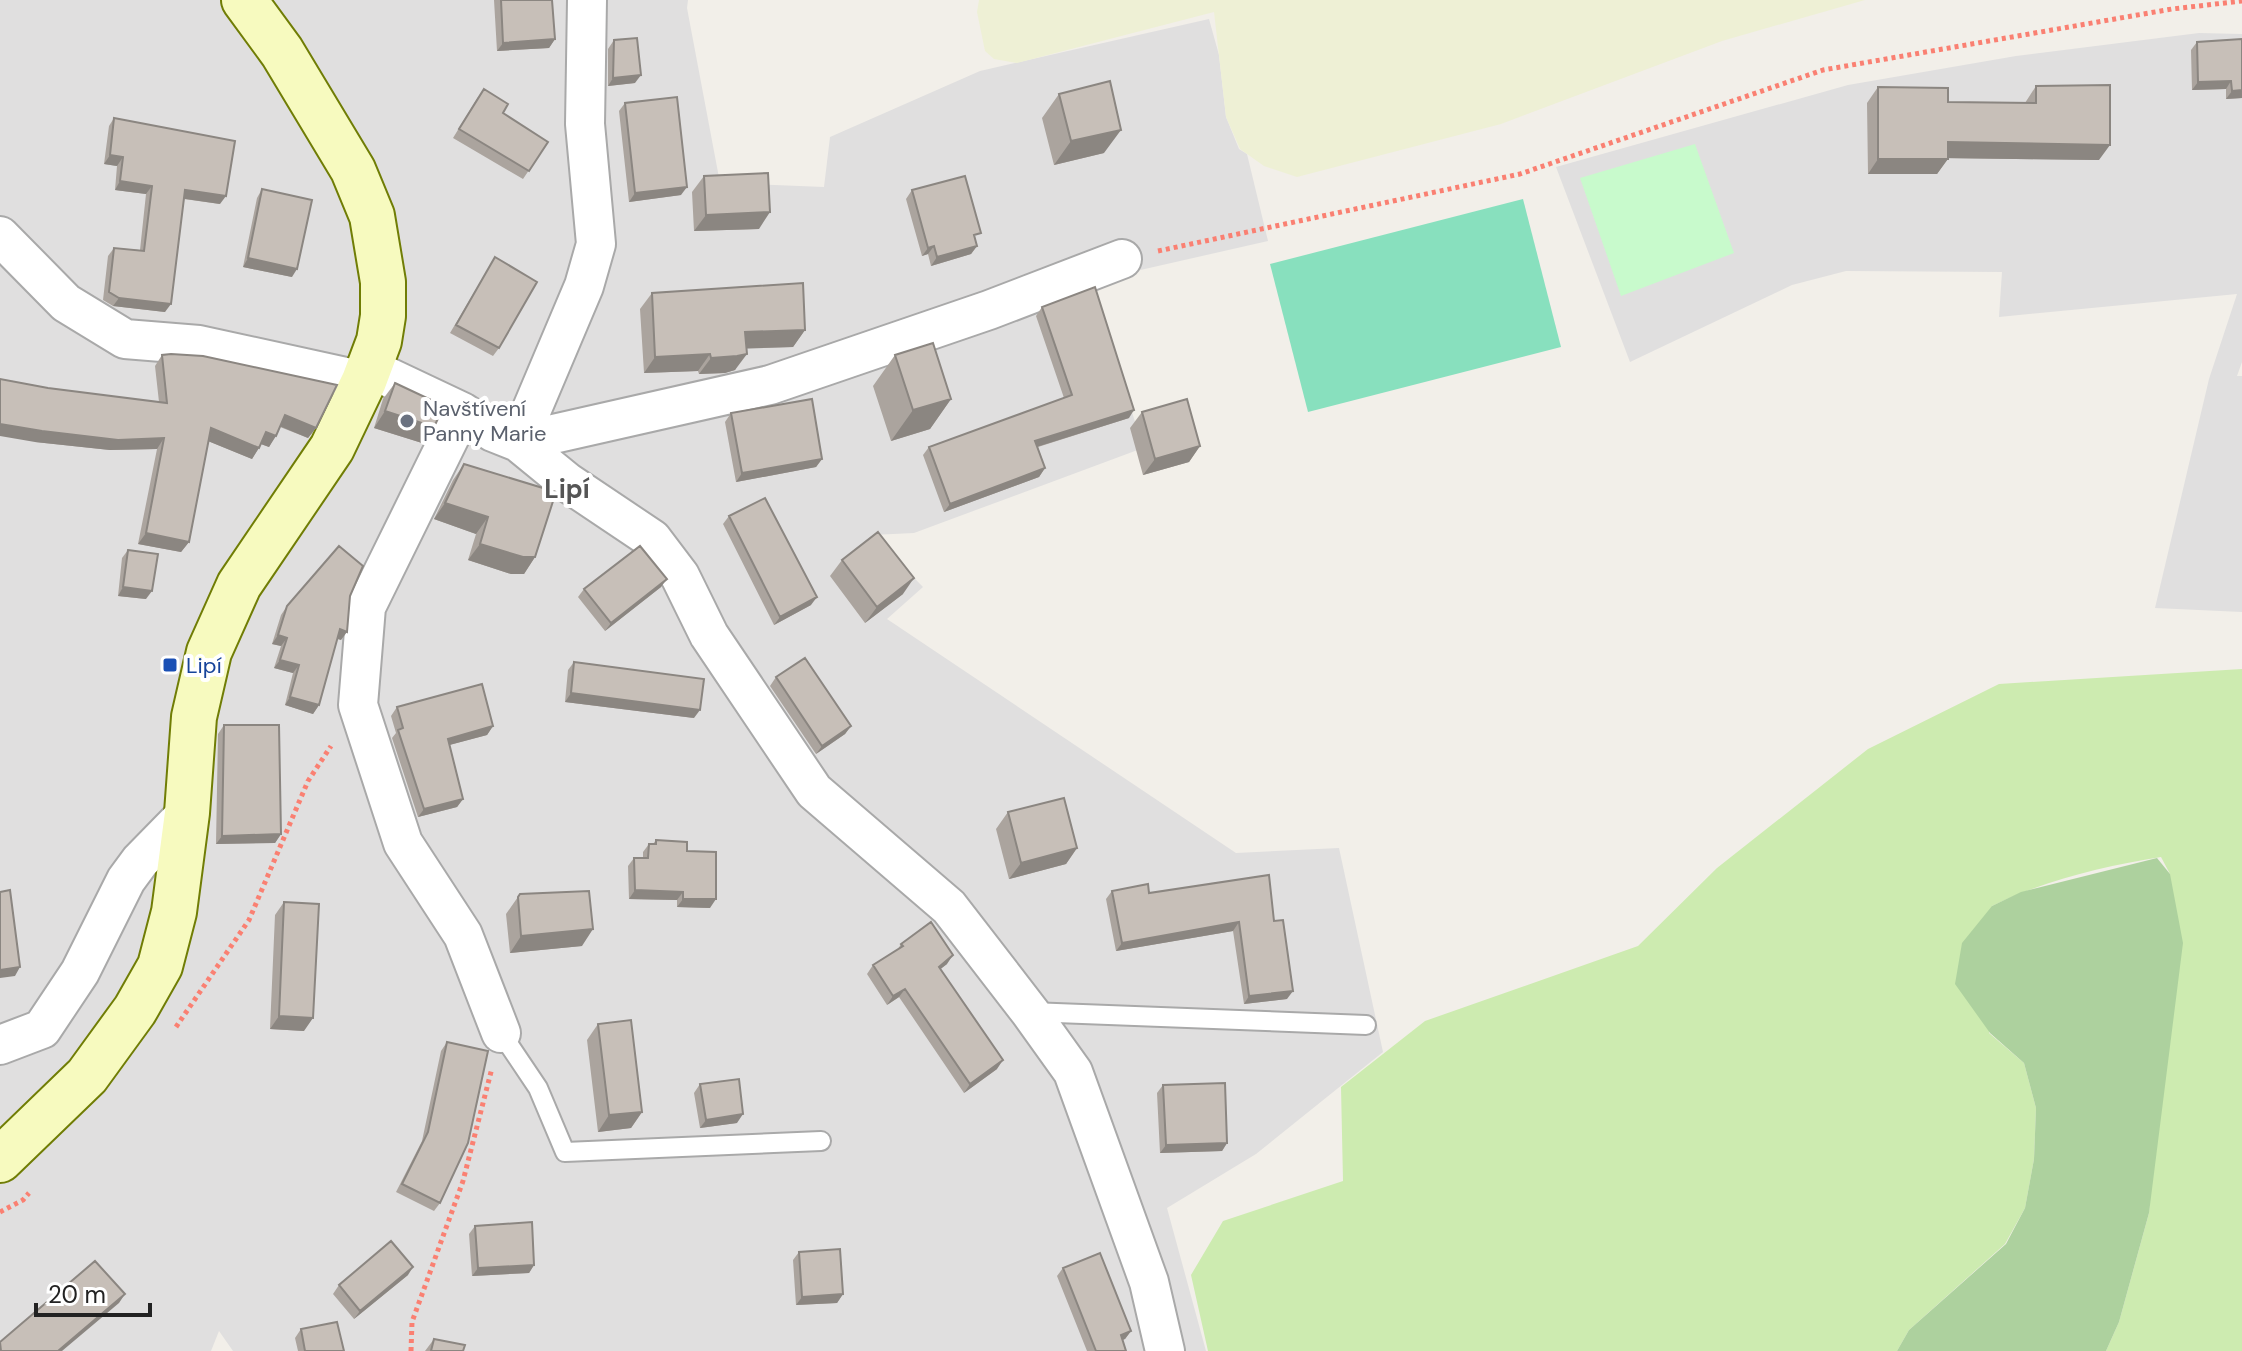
<svg xmlns="http://www.w3.org/2000/svg" width="2242" height="1351" viewBox="0 0 2242 1351" font-family="'DM Sans',sans-serif">
	<rect width="100%" height="100%" fill="#f2efe9"/>
	<path fill="#e0dfdf" d="M0 0H688L687 8 720 183 824 187 830 137 980 71 1209 19 1219 55 1226 117 1239 149 1247 154 1268 241 1092 281 1143 448 914 533 872 535 923 587 887 619 1236 853 1339 848 1383 1052 1256 1154 1167 1208 1206 1351H233L219 1331 211 1351H0Z
		M2199 33 2242 34V362L2237 376H2242V612L2155 608 2209 379 2237 294 1999 317 2002 272 1846 271 1792 285 1630 362 1556 167 1848 85 2016 56Z"/>
	<path fill="#eef0d5" d="M979 0H1865L1722 41 1501 124 1297 177 1264 166 1240 149 1226 117 1214 12 1017 63 994 59 985 51 977 12Z"/>
	<path fill="#cdebb0" d="M2242 669V1351H2106L2119 1322 2149 1213 2170 874 2161 857C2104 866 2043 881 1992 906L1989 1033 2024 1063 2036 1108 2034 1159 2025 1208 2005 1244 1909 1330 1897 1351H1208L1191 1275 1223 1221 1343 1181 1341 1087 1425 1021 1638 946 1717 868 1868 749 1999 684Z"/>
	<path fill="#add19e" d="M2157 858 2170 874 2183 943 2149 1213 2119 1322 2106 1351H1897L1909 1330 2006 1244 2025 1208 2034 1159 2036 1108 2024 1063 1990 1033 1955 984 1962 943 1992 906 2021 892Z"/>
	<path fill="#c8facc" d="M1695 144 1734 253 1621 296 1580 178Z"/>
	<path fill="#88e0be" d="M1523 199 1561 347 1308 412 1270 264Z"/>
	<g fill="none" stroke-linecap="round" stroke-linejoin="round">
		<defs>
			<path id="lane" d="M1030 1012 1366 1025
				M501 1033 538 1088 565 1152 821 1141"/>
			<path id="street" d="M0 236 66 303 125 339 199 345 364 381
				M369 368 462 412 493 432 518 442 584 286 596 244 585 124 587 0
				M462 412 366 607 358 705 403 843 463 935 501 1033
				M518 442 567 482 652 539 680 576 709 635 814 791 949 907 1030 1012 1073 1072 1149 1282 1165 1351
				M518 442 770 385 989 310 1122 259
				M0 1045 42 1029 80 972 126 880 140 861 187 813"/>
			<path id="secondary" d="M0 1160 87 1076 135 1010 160 966 174 912 187 813 194 717 209 652 239 585 332 448 364 381 379 341 383 316V282L372 216 353 170 282 52 244 0"/>
		</defs>
		<use href="#lane" stroke="#a9a9a9" stroke-width="22"/>
		<use href="#street" stroke="#a9a9a9" stroke-width="42"/>
		<use href="#secondary" stroke="#707d05" stroke-width="48"/>
		<path stroke="#fa8072" stroke-width="5" stroke-dasharray="4 4" stroke-linecap="butt" d="M1158 251 1520 174 1823 70 2172 9 2242 1
			M176 1027 249 920 308 781 331 746
			M0 1212 23 1200 29 1193
			M411 1351 412 1322 463 1181 492 1068"/>
		<use href="#lane" stroke="#fff" stroke-width="18"/>
		<use href="#street" stroke="#fff" stroke-width="38"/>
		<use href="#secondary" stroke="#f7fabf" stroke-width="44"/>
	</g>
	<path fill="#aba49e" d="M494 0H552L555 39 549 48 497 51Z
		M2242 39V98L2226 99V89L2192 90 2191 50 2197 42Z
		M614 40 635 83 608 86V49Z
		M2036 86 2099 160 1948 158 1937 174H1868L1867 103 1878 87 1948 102 2025 103Z
		M1059 94 1104 153 1054 165 1042 118Z
		M478 97 548 142 523 179 453 138Z
		M625 103 681 195 629 202 619 111Z
		M114 118 220 204 184 199 165 312 113 306 103 300 108 256 114 248 140 250 146 194 115 190 117 166 104 164 109 126Z
		M704 176 759 229 694 231 692 192Z
		M262 189 292 277 243 267 257 198Z
		M912 190 975 241 977 246 971 254 931 266 928 254 922 256 906 199Z
		M495 257 499 348 493 356 450 333Z
		M652 293 805 330 793 347 746 348 735 370 725 373 699 374 698 371 644 373 640 309Z
		M1042 307 1129 418 1038 447 1045 468 1039 477 944 512 923 455 929 447 1064 398 1036 316Z
		M162 355 316 428 308 438 280 427 269 447 261 444 252 459 208 441 189 542 181 552 138 544 157 449 110 450 35 442 48 388 159 402 155 366Z
		M895 355 951 399 930 429 891 441 873 386Z
		M395 383 434 427 422 443 374 428 383 399Z
		M1142 412 1200 446 1189 462 1143 475 1130 428Z
		M731 413 822 459 816 467 736 482 725 422Z
		M464 464 535 557 524 574H511L468 560 476 534 434 519 453 480Z
		M729 516 811 605 774 625 723 524Z
		M128 550 146 599 118 596 122 558Z
		M842 560 903 594 865 623 830 576Z
		M661 587 605 631 578 597 584 589Z
		M350 596 341 640 337 639 319 705 313 714 285 705 293 673 274 668 281 646 272 644 281 615 287 606Z
		M574 662 694 718 565 702 568 670Z
		M776 677 851 726 845 734 816 754 770 686Z
		M397 707 493 726 487 735 449 745 463 799 457 807 418 817 392 738 396 733 391 716Z
		M224 725 281 834 275 843 216 844 218 734Z
		M1008 812 1077 848 1066 864 1009 879 996 829Z
		M656 840 687 851 710 908 677 907V900L629 899 628 866 634 858H643V852L649 844H653Z
		M1112 891 1149 893 1274 921 1287 999 1244 1004 1233 931 1116 951 1106 899Z
		M520 894 582 946 510 953 506 914Z
		M284 902 304 1031 270 1029 275 915Z
		M901 944 947 964 940 969 997 1069 964 1093 899 997 887 1005 867 974 873 965 898 949Z
		M598 1024 642 1112 631 1128 598 1132 587 1040Z
		M447 1042 440 1203 434 1211 396 1192 422 1141 441 1051Z
		M700 1084 737 1123 700 1128 694 1093Z
		M1163 1085 1227 1143 1222 1151 1160 1153 1157 1093Z
		M475 1226 534 1265 529 1273 472 1276 469 1234Z
		M799 1252 843 1294 837 1303 796 1305 793 1260Z
		M1063 1268 1131 1331 1125 1339 1122 1340 1126 1351H1087L1057 1276Z
		M408 1275 354 1319 333 1294 339 1285Z
		M301 1329 344 1351H298L295 1338Z
		M434 1339 463 1351H425Z"/>
	<path fill="#8b8681" d="M555 39 549 48 497 51 503 43Z
		M641 75 635 83 608 86 613 78Z
		M2231 81 2226 89 2192 90 2198 82Z
		M2242 90V98L2226 99 2232 91Z
		M1121 130 1104 153 1054 165 1071 141Z
		M1948 142 2110 145 2099 160 1937 158Z
		M110 155 123 157 117 166 104 164Z
		M1878 159H1948L1937 174H1868Z
		M120 181 152 186 146 194 115 190Z
		M687 187 681 195 629 202 635 193Z
		M185 190 226 196 220 204 179 198Z
		M770 212 759 229 694 231 706 215Z
		M934 246 928 254 922 256 928 248Z
		M977 246 971 254 931 266 937 257Z
		M248 258 297 269 292 277 243 267Z
		M119 298 171 304 165 312 113 306Z
		M805 330 793 347 734 349 745 332Z
		M710 354 698 371 644 373 655 357Z
		M747 354 735 370 725 373 699 374 711 358Z
		M951 399 930 429 891 441 913 410Z
		M1134 410 1129 418 1030 449 1035 441Z
		M385 411 434 427 422 443 374 428Z
		M285 415 316 428 308 438 277 425Z
		M0 424 164 438 157 449 110 450 35 442 0 436Z
		M211 428 259 448 252 459 203 439Z
		M266 432 276 436 269 447 258 443Z
		M1200 446 1189 462 1143 475 1155 459Z
		M822 459 816 467 736 482 742 473Z
		M1045 468 1039 477 944 512 950 504Z
		M445 503 488 517 476 534 434 519Z
		M146 533 189 542 181 552 138 544Z
		M480 544 535 557 524 574H511L468 560Z
		M914 578 903 594 865 623 877 607Z
		M667 579 661 587 605 631 611 623Z
		M123 587 152 591 146 599 118 596Z
		M817 597 811 605 774 625 780 617Z
		M340 629 347 632 341 640 334 637Z
		M278 635 287 638 281 646 272 644Z
		M280 660 299 665 293 673 274 668Z
		M571 693 700 710 694 718 565 702Z
		M290 697 319 705 313 714 285 705Z
		M493 726 487 735 442 747 448 739Z
		M851 726 845 734 816 754 822 746Z
		M463 799 457 807 418 817 424 809Z
		M281 834 275 843 216 844 222 836Z
		M1077 848 1066 864 1009 879 1021 863Z
		M635 890 683 892 677 900 629 899Z
		M683 899H716L710 908 677 907Z
		M1239 922 1233 931 1116 951 1122 943Z
		M593 929 582 946 510 953 521 936Z
		M953 955 947 964 933 975 939 967Z
		M20 967 15 976 0 978V970Z
		M905 989 899 997 887 1005 893 996Z
		M1293 991 1287 999 1244 1004 1249 996Z
		M279 1016 313 1018 304 1031 270 1029Z
		M1003 1060 997 1069 964 1093 970 1084Z
		M642 1112 631 1128 598 1132 609 1115Z
		M743 1114 737 1123 700 1128 706 1120Z
		M1227 1143 1222 1151 1160 1153 1166 1145Z
		M534 1265 529 1273 472 1276 478 1268Z
		M413 1267 408 1275 354 1319 360 1311Z
		M125 1294 119 1303 62 1351H58Z
		M843 1294 837 1303 796 1305 802 1297Z
		M1131 1331 1125 1339 1115 1343 1121 1335Z"/>
	<path fill="#c7bfb8" stroke="#8b8681" stroke-width="2" d="M501 0H552L555 39 503 43Z
		M637 38 641 75 613 78 614 40Z
		M2242 39V90L2232 91 2231 81 2198 82 2197 42Z
		M1110 81 1121 130 1071 141 1059 94Z
		M2110 85V145L1948 142V159H1878V87L1948 88V102L2036 103V86Z
		M484 89 508 104 503 113 548 142 529 171 459 129Z
		M677 97 687 187 635 193 625 103Z
		M114 118 235 141 226 196 185 190 171 304 119 298 109 292 114 248 144 251 152 186 120 181 123 157 110 155Z
		M768 173 770 212 706 215 704 176Z
		M965 176 981 233 974 235 977 246 937 257 934 246 928 248 912 190Z
		M262 189 312 200 297 269 248 258Z
		M495 257 537 282 499 348 456 325Z
		M803 283 805 330 745 332 747 354 737 356 711 358 710 354 655 357 652 293Z
		M1095 287 1134 410 1035 441 1045 468 950 504 929 447 1072 395 1042 307Z
		M933 343 951 399 913 410 895 355Z
		M171 354 203 356 337 385 316 428 285 415 276 436 266 432 259 448 211 428 189 542 146 533 164 438 118 440 42 431 0 424V379L48 388 167 403 162 355Z
		M395 383 444 406 434 427 385 411Z
		M812 399 822 459 742 473 731 413Z
		M1187 399 1200 446 1155 459 1142 412Z
		M464 464 556 492 535 557H523L480 544 488 517 445 503Z
		M765 498 817 597 780 617 729 516Z
		M878 532 914 578 877 607 842 560Z
		M339 546 363 566 350 596 347 632 340 629 319 705 290 697 299 665 280 660 287 638 278 635 287 606Z
		M640 546 667 579 611 623 584 589Z
		M128 550 158 554 152 591 123 587Z
		M805 658 851 726 822 746 776 677Z
		M574 662 704 679 700 710 571 693Z
		M482 684 493 726 448 739 463 799 424 809 398 730 403 728 397 707Z
		M224 725H279L281 834 222 836Z
		M1064 798 1077 848 1021 863 1008 812Z
		M656 840 687 842V851L716 852V899H683V892L635 890 634 858H648L649 844H656Z
		M1269 875 1274 921 1283 920 1293 991 1249 996 1239 922 1122 943 1112 891 1148 884 1149 893Z
		M10 890 20 967 0 970V892Z
		M589 891 593 929 521 936 518 897 520 894Z
		M284 902 319 904 313 1018 279 1016Z
		M931 922 953 955 939 967 1003 1060 970 1084 905 989 893 996 873 965 903 946 901 944Z
		M631 1020 642 1112 609 1115 598 1024Z
		M447 1042 488 1051 468 1143 440 1203 402 1184 428 1132Z
		M739 1079 743 1114 706 1120 700 1084Z
		M1225 1083 1227 1143 1166 1145 1163 1085Z
		M532 1222 534 1265 478 1268 475 1226Z
		M391 1241 413 1267 360 1311 339 1285Z
		M840 1249 843 1294 802 1297 799 1252Z
		M1100 1253 1131 1331 1121 1335 1126 1351H1096L1063 1268Z
		M95 1261 125 1294 58 1351H1L0 1342Z
		M337 1322 344 1351H305L301 1329Z
		M434 1339 465 1345 463 1351H431Z"/>
	<circle fill="#6b7280" stroke="#fff" stroke-width="3" cx="407" cy="421" r="8"/>
	<rect fill="#1a4fb4" stroke="#fff" stroke-width="3" x="162" y="657" width="16" height="16" rx="4"/>
	<g text-anchor="middle" stroke-width="8" stroke-linejoin="round" paint-order="stroke">
		<g font-size="22" fill="#5b616d" stroke="#fff" text-anchor="start">
			<text x="423" y="416">Navštívení<tspan x="423" dy="25">Panny Marie</tspan></text>
		</g>
		<g font-size="22" fill="#164399" stroke="#fff" text-anchor="start">
			<text x="186" y="673">Lipí</text>
		</g>
		<g font-size="26" font-weight="bold" fill="#555" stroke="#fff">
			<text x="567" y="498">Lipí</text>
		</g>
	</g>
	<path d="M36 1303v12h114v-12" fill="none" stroke="#222222" stroke-width="4"/>
	<text x="48" y="1303" font-size="24" fill="#222222" stroke="#ffffff" stroke-width="6" paint-order="stroke">20 m</text>
</svg>
